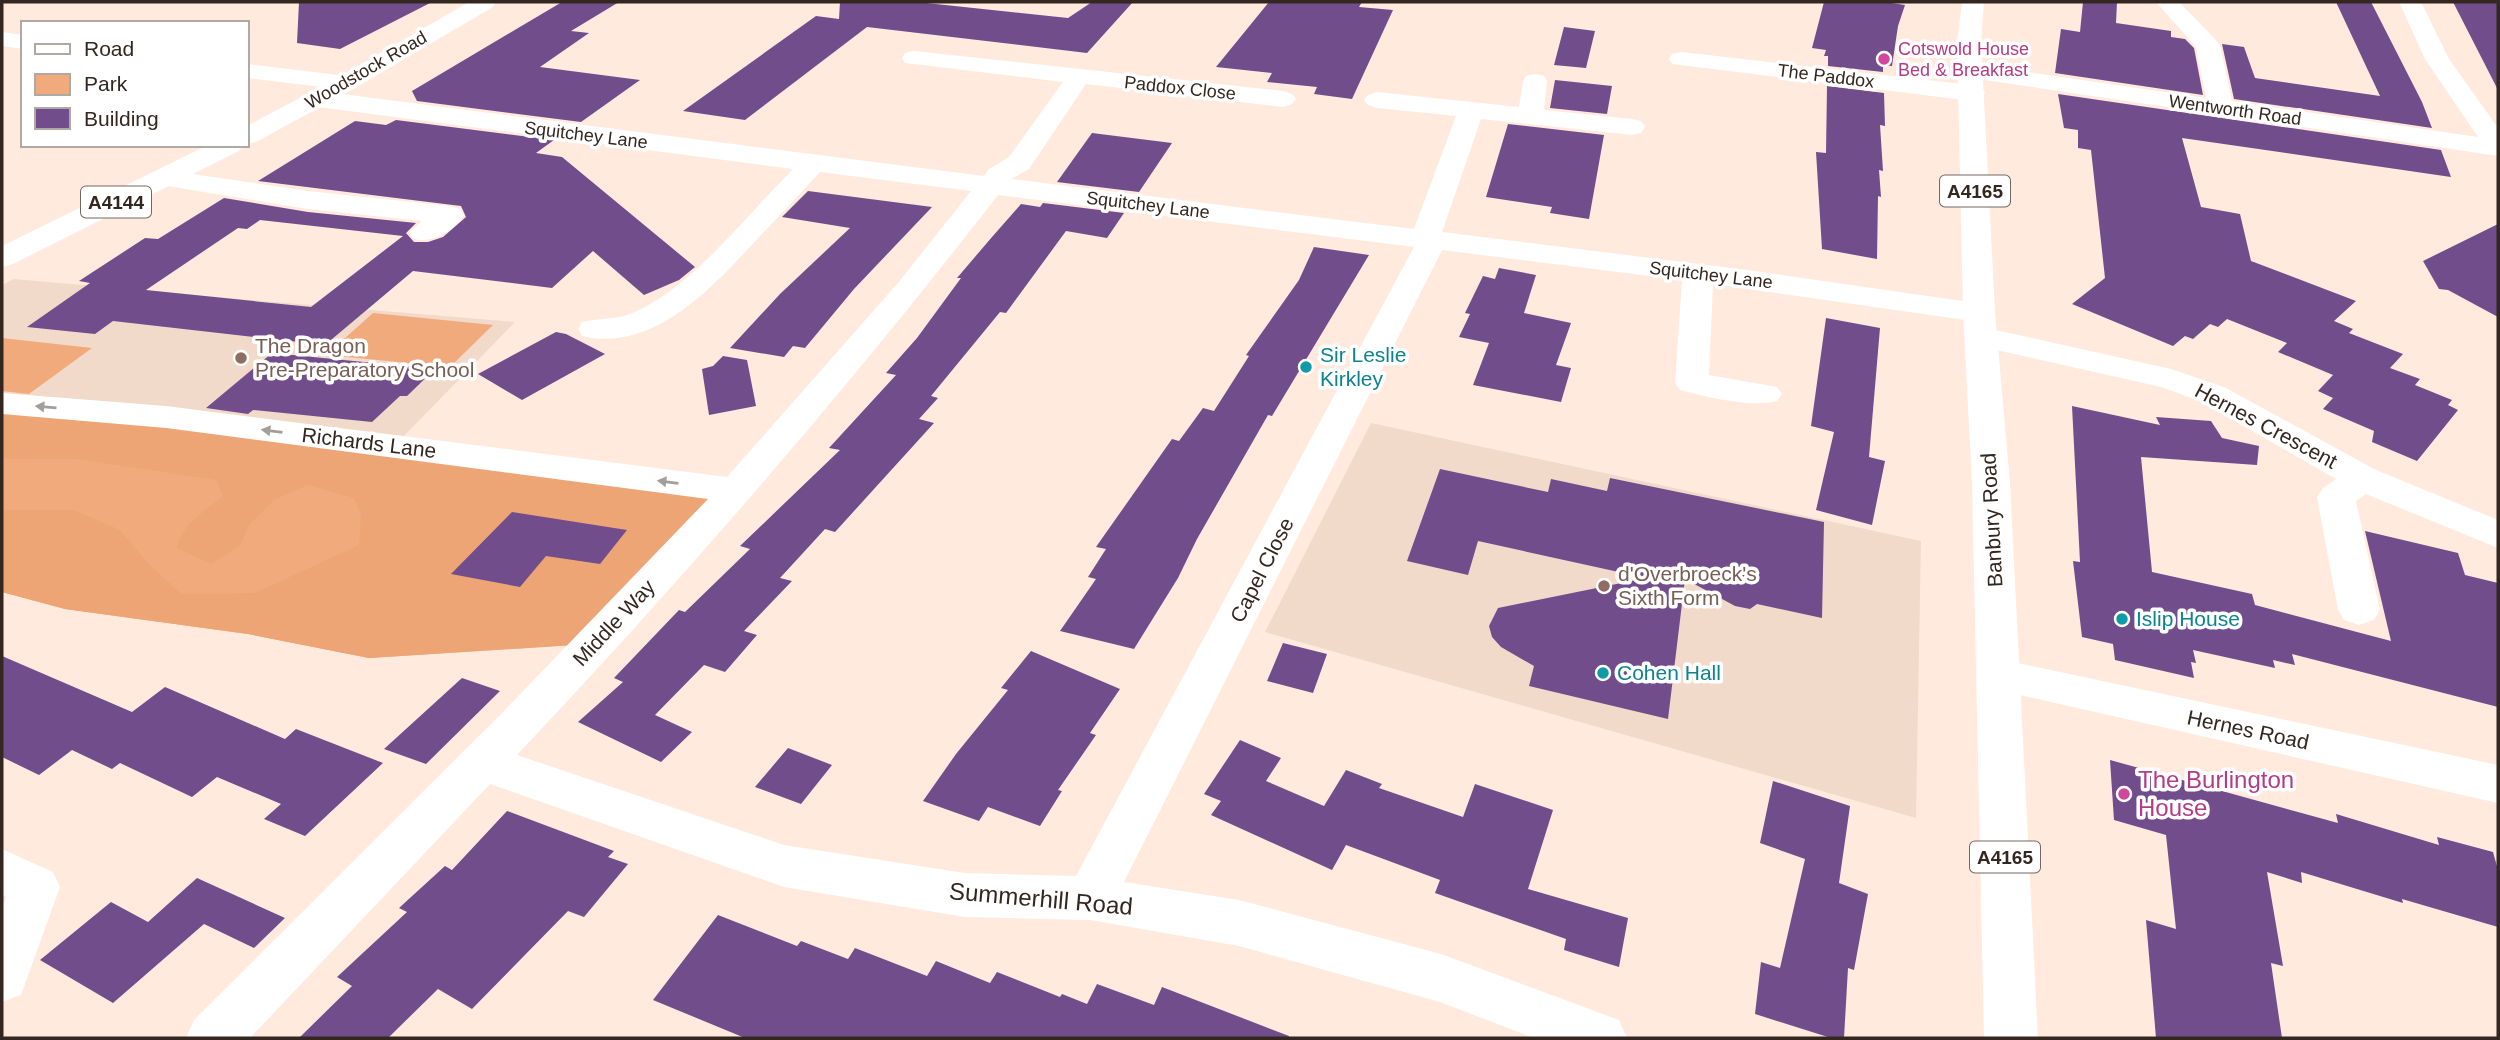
<svg xmlns="http://www.w3.org/2000/svg" width="2500" height="1040" viewBox="0 0 2500 1040" font-family="Helvetica,sans-serif">
	<rect width="100%" height="100%" fill="#ffeadd"/>
	<path fill="#f2daca" d="M14 279 240 299 515 322 403 437 2 393V285Z
		M1371 423 1921 541 1916 818 1265 632Z"/>
	<path fill="#f1aa7c" d="M373 313 493 325 450 367 326 355Z
		M2 338 92 348 29 394 2 391Z
		M2 413 712 498 573 645 369 658 248 634 65 609 2 592Z"/>
	<path fill="#eda576" d="M2 413 240 433 712 498 573 645 369 658 248 634 65 609 2 592V510H74L120 530 147 562 181 594 255 593 359 545 361 514 354 498 308 485 274 500 249 525 240 546 211 564 177 548C180 526 206 510 223 496L216 480 76 459H2Z"/>
	<path fill="#714d8c" fill-rule="evenodd" d="M299 2H432L340 49 297 43Z
		M562 2H619L571 31 589 33 540 67 640 80 581 122 417 101 412 91Z
		M840 2H917L1068 18 1092 2H1133L1087 53 867 27 745 120 683 111 816 16 839 19Z
		M1269 2H1362L1359 7 1393 10 1352 99 1314 94 1317 87 1267 82 1272 73 1216 67Z
		M1824 2H1885L1905 5 1898 26 1892 66 1883 65V72L1828 66V56H1824L1826 50 1812 48Z
		M2083 2H2117L2116 23 2171 31V37L2185 39 2194 48 2203 95 2055 73 2061 29 2080 32Z
		M2336 2H2371L2422 102 2432 128 2234 99 2222 44 2244 47 2255 78 2380 96Z
		M2453 2H2498V90Z
		M1564 27 1595 31 1586 68 1554 65Z
		M1555 80 1612 86 1607 114 1550 108Z
		M1827 86 1884 93 1885 126 1880 125 1883 171 1879 170 1881 197 1878 196 1877 259 1822 249 1816 152 1826 153Z
		M2058 94 2441 150 2451 177 2182 138 2201 207 2240 214 2251 261 2356 301 2334 321 2353 329 2349 333 2403 354 2390 368 2420 379 2415 385 2452 400 2448 405 2458 410 2417 461 2372 442 2374 431 2323 409 2333 398 2318 391 2333 375 2278 352 2287 343 2227 319 2218 327 2210 324 2193 339 2185 336 2173 346 2072 304 2105 278 2091 150 2078 148V130L2064 128Z
		M396 120 554 140 536 153 562 157 695 267 679 280 644 295 593 251 552 288 413 271 325 345 113 321 95 334 27 327 90 283 79 281 145 238 158 239 224 198 308 212 416 223 406 233 414 242H428L443 237 466 217 461 206 258 181 355 121 386 125ZM260 220 403 236 311 307 146 290 238 228 247 229Z
		M1508 124 1604 135 1589 219 1550 213 1552 207 1486 197Z
		M1092 133 1172 143 1139 192 1057 182Z
		M808 191 932 207 854 289 805 348 793 346 784 357 730 348 780 294 850 228 782 217Z
		M1043 203 1124 213 1107 238 1066 231 1006 313 1000 312 931 396 938 398 919 419 934 423 835 532 825 529 780 578 792 581 744 631 757 635 725 672 704 665 655 715 692 732 661 762 578 722 623 682 614 678 679 610 685 612 750 549 740 546 840 450 829 448 896 375 886 373 917 338 961 278H957L992 237 1021 204 1040 207Z
		M2498 224V317L2448 290 2439 289 2423 261Z
		M1314 247 1369 255 1272 416 1268 415 1197 539 1178 578 1134 649 1060 631 1096 579 1088 577 1106 549 1096 547 1172 439 1179 441 1203 408 1214 411 1249 356 1246 355 1299 280Z
		M1499 268 1536 275 1524 313 1571 323 1556 365 1571 368 1561 402 1473 385 1489 343 1459 337 1470 314 1465 313 1483 276 1495 279Z
		M1826 318 1880 328 1869 457 1885 461 1872 525 1816 510 1834 432 1811 426Z
		M556 332 566 334 605 354 522 400 478 374Z
		M272 353 435 369 407 396H400L372 422 253 410 248 414 206 408Z
		M723 356 747 360 756 406 709 415 702 369 713 366Z
		M2072 406 2160 425 2156 417 2211 421 2222 438 2259 446 2257 465 2141 457 2152 572 2252 594 2255 605 2391 641 2365 531 2458 553 2465 575 2498 583V707L2292 654 2295 665 2273 660 2275 668 2193 650 2196 663 2191 662 2194 678 2115 660 2113 644 2082 637 2073 561 2080 562Z
		M1440 469 1548 492 1551 479 1607 491 1610 478 1824 522 1822 618 1757 604 1750 609 1735 606 1685 579 1668 719 1529 686 1534 666 1501 647 1492 637 1489 626 1498 608 1646 578 1478 541 1468 575 1407 561Z
		M512 512 627 530 600 564 546 556 520 587 451 574Z
		M1283 643 1327 654 1313 693 1267 681Z
		M1031 651 1120 689 1090 733 1096 735 1058 790 1062 791 1040 826 988 807 979 821 923 801 956 754 1008 690 1001 688Z
		M2 656 132 712 165 687 285 739 296 729 383 763 305 836 264 819 281 804 217 777 192 797 120 763 112 769 72 750 39 775 2 757Z
		M462 678 500 691 426 764 384 749Z
		M1240 740 1281 758 1266 781 1324 806 1346 770 1382 784 1379 788 1463 817 1475 784 1553 810 1528 889 1628 918 1619 967 1564 950 1566 939 1435 893 1440 880 1346 845 1332 870 1211 815 1221 801 1204 794Z
		M788 748 832 765 801 804 755 787Z
		M2110 760 2338 823 2336 814 2439 845 2437 837 2493 852 2498 870V927L2402 899 2403 903 2301 872 2302 883 2267 872 2283 966 2271 963 2282 1038H2156L2146 920 2176 929 2166 835 2114 820Z
		M1773 781 1850 806 1839 883 1868 894 1854 970 1848 968 1844 1038H1831L1755 1014 1761 962 1780 968 1805 859 1760 843Z
		M507 811 614 851 608 857 628 864 584 917 568 911 472 1009 438 989 388 1038H299L352 986 337 977 407 912 399 908 445 866 452 870Z
		M197 878 285 918 254 948 204 924 113 1003 40 960 111 902 148 922Z
		M718 915 797 946 801 941 848 959 855 948 927 976 936 961 990 983 997 972 1060 997 1062 994 1087 1004 1097 984 1154 1005 1162 987 1289 1036V1038H745L653 1000Z"/>
	<g fill="none" stroke-linecap="round" stroke-linejoin="round">
		<path fill="#fff" fill-rule="evenodd" d="M2156 2H2179L2216 40 2220 45 2232 101 2478 137 2425 59 2399 2H2421L2449 59 2498 128V156L1971 78 1962 76 1959 71 1962 66 1971 64 2206 98 2196 47Z
			M2 32 23 35V49L2 46Z
			M914 51 1283 91 1292 94 1296 99 1292 104 1283 107 1086 84 1029 169 1011 179 1414 229 1456 116 1377 108 1368 105 1364 100 1368 95 1377 92 1519 107 1523 81 1526 76 1535 74 1544 76 1547 81 1544 110 1632 119 1641 121 1645 127 1641 133 1632 135 1481 119 1442 232 1747 270 1990 305 1995 312 1990 319 1979 322 1713 284 1709 375 1777 387 1782 394 1777 401C1752 408 1706 397 1680 390L1675 383 1682 280 1442 250 1124 882 1239 900 1441 954 1619 1020 1627 1038H1534L1440 1002 1239 946 1090 920 965 917 784 887 490 784 250 1038H186L194 1020 503 712 708 499 166 428 2 414V393L166 406 727 477 898 283 971 191 820 172C801 193 781 214 761 235 717 282 656 354 582 336L578 329 582 322C598 318 615 320 630 314 690 290 747 215 793 169L318 107 309 104 305 99 309 94 318 91 984 176 989 169 1009 157 1063 82 905 63 902 58 905 53ZM998 195 1414 247 1076 876 965 873 784 845 517 755C686 576 847 390 998 195Z
			M1681 52 1972 85 1981 88 1985 93 1981 98 1972 101 1672 64 1669 59 1672 54Z
			M247 64 346 76 355 78 358 83 355 88 346 90 247 78Z
			M165 170 308 191 450 206 460 209 464 215C454 231 432 244 414 239L409 233 422 221 308 209 155 184 151 178 155 172Z
			M1982 327 2171 369 2224 387 2376 470 2498 520V548L2366 494 2356 501 2380 610 2374 620 2359 625 2344 620 2338 610 2317 497 2323 488 2336 479 2200 401 2161 387 1970 344 1966 337 1970 330Z
			M1999 659 2498 765V803L1984 687 1977 675 1984 663Z
			M2 849 53 872 60 887 21 995 2 1002V909L6 897 2 894Z"/>
		<path fill="#fff" fill-rule="evenodd" d="M469 2H496L493 7 355 88 256 142 247 144V126L337 78Z
			M1962 2H1984L1981 42 1995 312 2010 483 2038 1038H1984L1972 483 1963 312 1957 42Z
			M208 145H243L239 151 13 264 2 267V246Z"/>
	</g>
	<defs><path id="oneway-solid" d="M-6-.8H1V-3.2L6.5 0L1 3.2V.8H-6Z" transform="scale(1.75)"/></defs>
	<g fill="#a49e9a">
		<use href="#oneway-solid" transform="translate(46 407) rotate(-175)"/>
		<use href="#oneway-solid" transform="translate(272 431) rotate(-173)"/>
		<use href="#oneway-solid" transform="translate(668 482) rotate(-173)"/>
	</g>
	<g fill="#d1479c" stroke="#fff" stroke-width="2.5">
		<circle cx="1884" cy="59" r="7"/>
		<circle cx="2124" cy="794" r="7"/>
	</g>
	<g fill="#8d6e63" stroke="#fff" stroke-width="2.5">
		<circle cx="241" cy="358" r="7"/>
		<circle cx="1604" cy="586" r="7"/>
	</g>
	<g fill="#0f9aa8" stroke="#fff" stroke-width="2.5">
		<circle cx="1306" cy="367" r="7"/>
		<circle cx="2122" cy="619" r="7"/>
		<circle cx="1603" cy="673" r="7"/>
	</g>
	<g text-anchor="middle" stroke-width="7" stroke-linejoin="round" paint-order="stroke">
		<g font-size="18" fill="#b23c85" stroke="#fff" text-anchor="start">
			<text x="1898" y="55">Cotswold House<tspan x="1898" dy="21">Bed &amp; Breakfast</tspan></text>
		</g>
		<g font-size="18" fill="#34271f" stroke="#fff">
			<text transform="translate(366 70) rotate(-30)" y="6">Woodstock Road</text>
			<text transform="translate(1826 76) rotate(7)" y="6">The Paddox</text>
			<text transform="translate(1180 88) rotate(6)" y="6">Paddox Close</text>
			<text transform="translate(2235 110) rotate(8)" y="6">Wentworth Road</text>
			<text transform="translate(586 135) rotate(7)" y="6">Squitchey Lane</text>
			<text transform="translate(1148 205) rotate(7)" y="6">Squitchey Lane</text>
			<text transform="translate(1711 275) rotate(7)" y="6">Squitchey Lane</text>
		</g>
		<g fill="#fff" stroke="#716862" stroke-width="2">
			<rect x="1940" y="175.5" width="70" height="31" rx="5"/>
			<rect x="81" y="186.5" width="70" height="31" rx="5"/>
			<rect x="1970" y="841.5" width="70" height="31" rx="5"/>
		</g>
		<g font-size="19" font-weight="bold" fill="#34271f">
			<text x="1975" y="198">A4165</text>
			<text x="116" y="209">A4144</text>
			<text x="2005" y="864">A4165</text>
		</g>
		<g font-size="21" fill="#785e54" stroke="#fff" text-anchor="start">
			<text x="255" y="353">The Dragon<tspan x="255" dy="24">Pre-Preparatory School</tspan></text>
			<text x="1618" y="581">d'Overbroeck's<tspan x="1618" dy="24">Sixth Form</tspan></text>
		</g>
		<g font-size="21" fill="#0d838f" stroke="#fff" text-anchor="start">
			<text x="1320" y="362">Sir Leslie<tspan x="1320" dy="24">Kirkley</tspan></text>
			<text x="2136" y="626">Islip House</text>
			<text x="1617" y="680">Cohen Hall</text>
		</g>
		<g font-size="21" fill="#34271f" stroke="#fff">
			<text transform="translate(2266 426) rotate(28)" y="7">Hernes Crescent</text>
			<text transform="translate(369 443) rotate(7)" y="7">Richards Lane</text>
			<text transform="translate(1992 520) rotate(-93)" y="7">Banbury Road</text>
			<text transform="translate(1262 570) rotate(-63)" y="7">Capel Close</text>
			<text transform="translate(614 623) rotate(-47)" y="7">Middle Way</text>
			<text transform="translate(2248 730) rotate(12)" y="7">Hernes Road</text>
		</g>
		<g font-size="24" fill="#b23c85" stroke="#fff" text-anchor="start">
			<text x="2138" y="788">The Burlington<tspan x="2138" dy="28">House</tspan></text>
		</g>
		<g font-size="24" fill="#34271f" stroke="#fff">
			<text transform="translate(1041 899) rotate(5)" y="8">Summerhill Road</text>
		</g>
	</g>
	<rect width="2500" height="1040" fill="none" stroke="#34271f" stroke-width="7"/>
	<rect x="21" y="21" width="228" height="126" fill="#ffffff" stroke="#aea9a5" stroke-width="2"/>
	<rect x="35" y="44" width="35" height="10" fill="#ffffff" stroke="#aea9a5" stroke-width="2"/>
	<text x="84" y="56" font-size="21" fill="#34271f">Road</text>
	<rect x="35" y="74" width="35" height="21" fill="#f1aa7c" stroke="#aea9a5" stroke-width="2"/>
	<text x="84" y="91" font-size="21" fill="#34271f">Park</text>
	<rect x="35" y="108" width="35" height="21" fill="#714d8c" stroke="#aea9a5" stroke-width="2"/>
	<text x="84" y="126" font-size="21" fill="#34271f">Building</text>
</svg>
